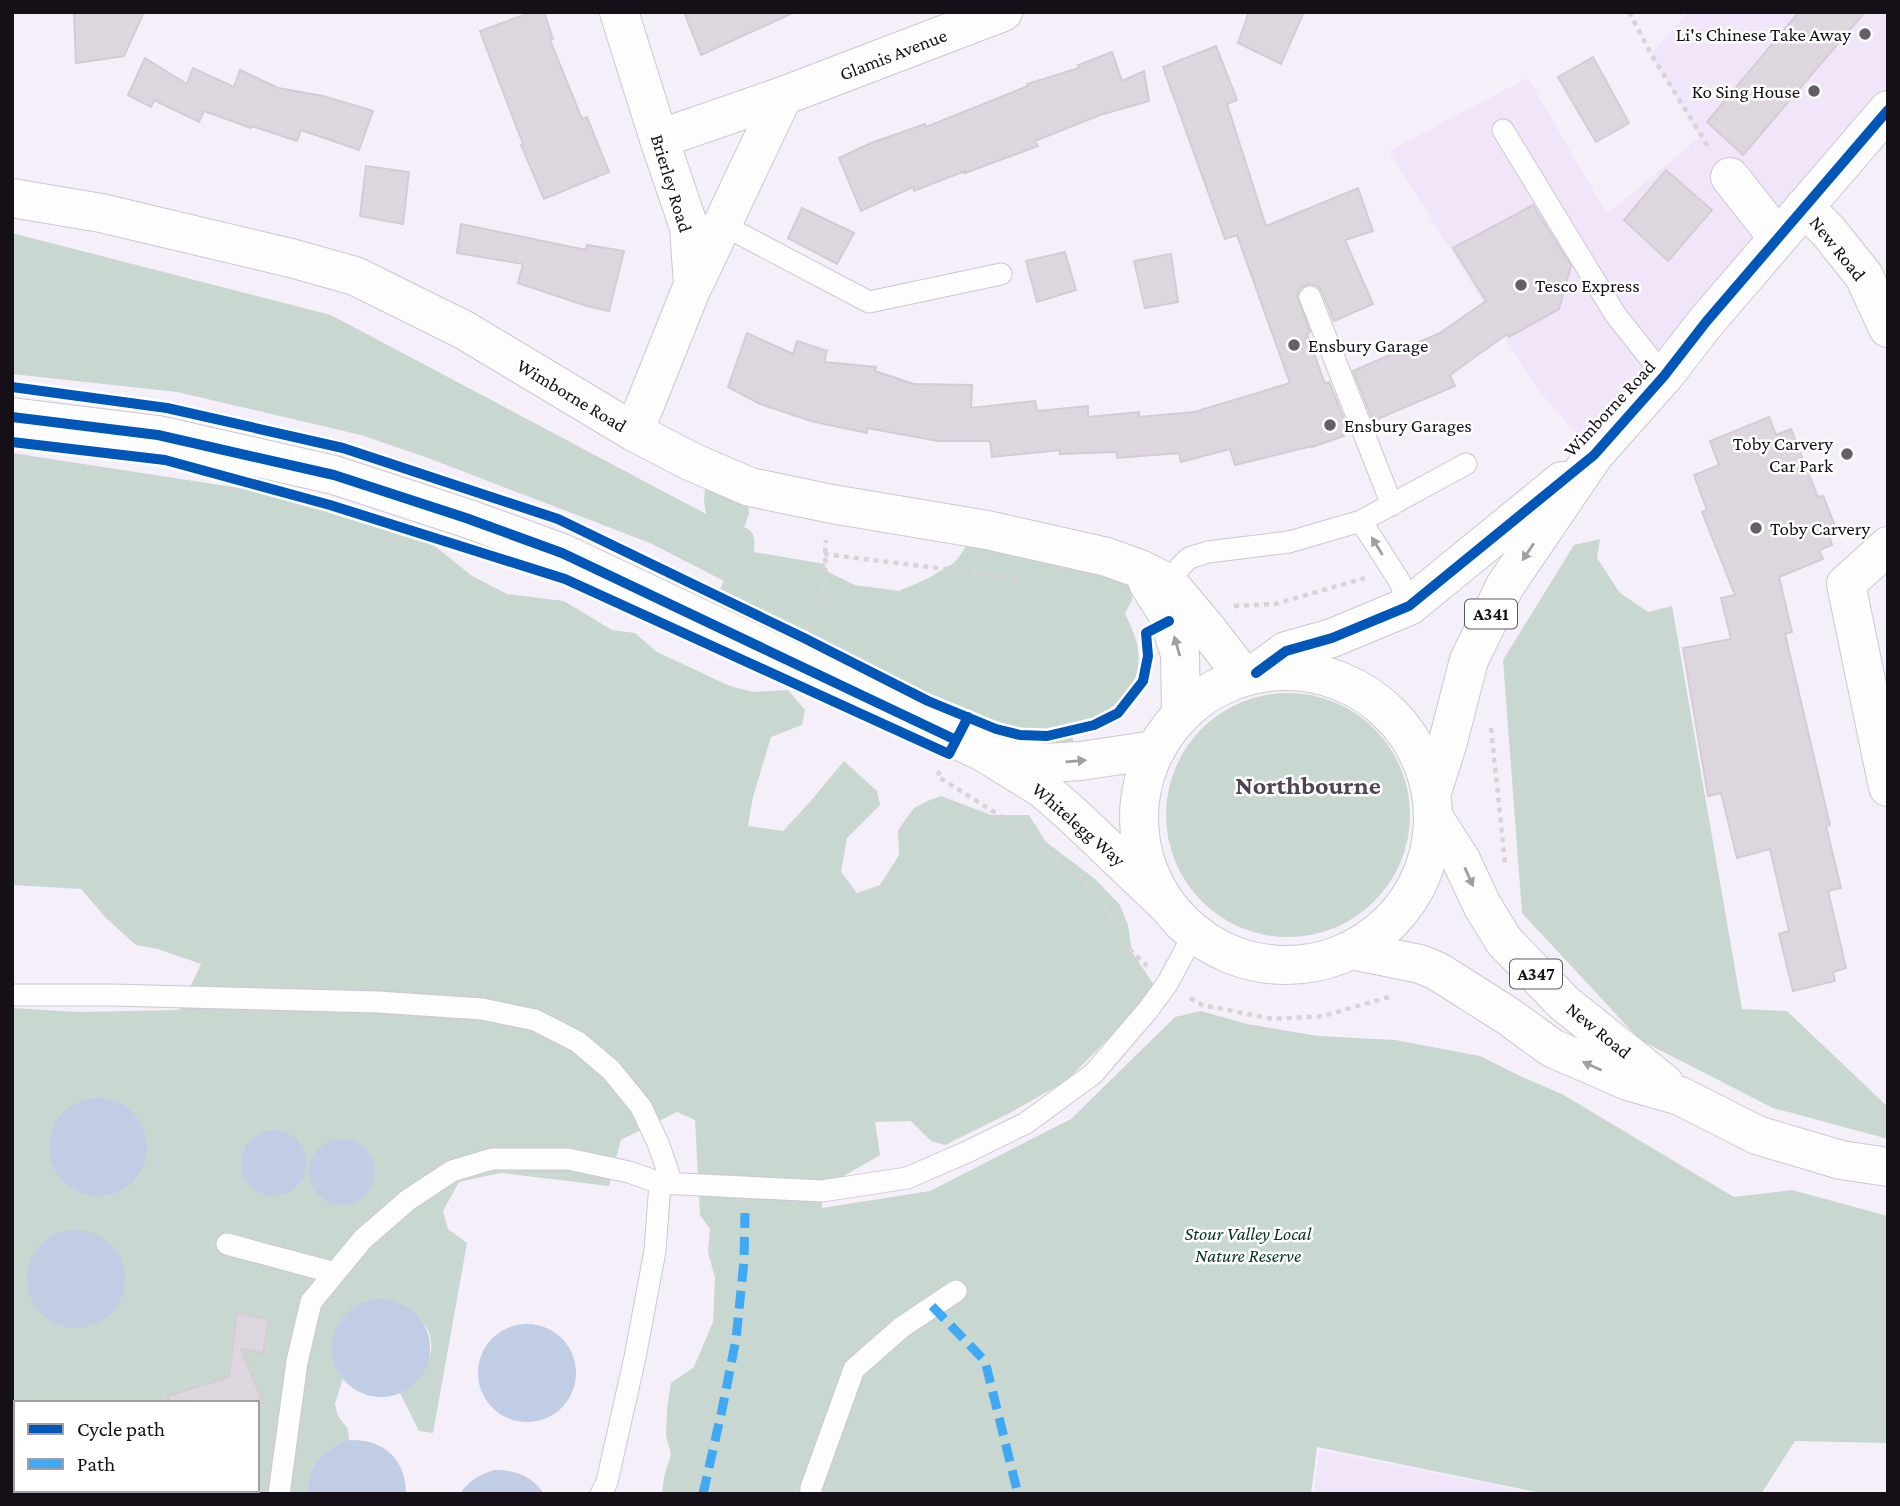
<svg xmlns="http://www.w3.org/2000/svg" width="1900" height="1506" viewBox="0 0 1900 1506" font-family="'Crimson Pro',serif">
	<rect width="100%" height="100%" fill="#f5eff9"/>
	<path fill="#f1e5fa" d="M1688 12H1888V110L1594 455 1536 387 1389 151 1528 78 1607 214 1700 137 1651 54Z
		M1319 1450 1538 1494H1314Z"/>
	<path fill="#c8d8d1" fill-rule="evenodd" d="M12 233 331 315 706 514 704 501 705 487 748 502 749 514 744 527C756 531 755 542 754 552L825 564 826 571 855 585 899 591 929 578 955 562 971 540 1053 553 1133 585 1132 600 1125 613C1129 623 1135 634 1137 644 1147 692 1110 711 1073 729V744H1032L1009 737 963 716 776 619 718 593 724 581 650 543 428 458 361 435 177 392 12 374Z
		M12 453 285 495 415 530 472 576 507 594 564 601 612 630 635 633 657 652 730 686 753 692 788 690 805 710 802 725 771 737 753 797 748 826 783 831 809 803 844 761 877 791 880 805 847 838 841 872 857 893 880 885 899 855 898 830 914 808 930 800 941 796 991 815H1029L1046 842 1095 879 1120 905 1128 925 1132 952 1154 985 1125 1022 1066 1081 1008 1114 945 1145 931 1141 911 1121 875 1122 880 1155 823 1188 822 1208 930 1191 1071 1119 1175 1017 1201 1011 1247 1024 1318 1036 1395 1040 1480 1056 1520 1076 1562 1094 1734 1197 1792 1190 1888 1216V1443L1795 1441 1761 1494H1546L1317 1447 1311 1494H662L664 1477 671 1454 666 1436 667 1408 671 1383 694 1367 713 1322 715 1278 708 1252 710 1229 700 1215 695 1120 677 1112 621 1140 609 1186 501 1173 459 1182 443 1211 448 1229 467 1243 433 1433 419 1431 400 1393C411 1387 415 1381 421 1369 424 1365 428 1360 430 1355 437 1332 417 1311 399 1302L337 1368 343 1378 335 1404 338 1416 348 1429 349 1440C324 1448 306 1466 308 1494H12V1008L79 1012 179 1010 201 964 158 949 136 945 106 918 81 889 12 885ZM16 1403H257V1490H16Z
		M1600 539 1597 558 1620 593 1648 612 1672 606 1742 1009 1787 1011 1888 1107V1139L1773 1108 1640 1040 1522 913 1503 660 1574 545Z
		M1166 815a122 122 0 1 1 244 0a122 122 0 1 1-244 0Z"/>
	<path fill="#c0cde5" d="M49 1147a49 49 0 1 1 98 0a49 49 0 1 1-98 0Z
		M241 1163a33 33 0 1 1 66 0a33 33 0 1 1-66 0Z
		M309 1172a33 33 0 1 1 66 0a33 33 0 1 1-66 0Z
		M27 1279a49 49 0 1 1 98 0a49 49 0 1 1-98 0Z
		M332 1348a49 49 0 1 1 98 0a49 49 0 1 1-98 0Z
		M478 1373a49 49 0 1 1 98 0a49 49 0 1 1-98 0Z
		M349 1440C384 1439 406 1459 406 1494H308C306 1466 324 1448 349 1440Z
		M494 1470C514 1470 532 1475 544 1494H460C468 1481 479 1475 494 1470Z"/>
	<path fill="#ded6de" stroke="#d4ccd4" stroke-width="2" d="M74 12H144L124 56 76 63Z
		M532 12H544L553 39 550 40 582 119 587 117 609 172 544 199 521 145 523 144 480 31Z
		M684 12H795L701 55Z
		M1249 12H1304L1281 64 1238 43Z
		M1799 12H1865L1743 155 1707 122Z
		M1216 46 1237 100 1227 104 1266 226 1358 188 1373 231 1345 240 1373 304 1334 321 1322 292 1318 286 1311 284 1305 285 1299 289 1297 296 1310 332 1307 334 1325 384 1329 382 1349 432 1343 434 1344 436 1312 447V446L1235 465 1230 449 1181 462 1179 453 1117 458V452L1060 454V450L992 457 990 441H938L867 428V433L811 421 760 404 728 387 747 333 793 354 797 341 827 351 824 362 876 367 875 371 914 384 972 385 971 408 1035 401 1037 411 1088 406V417L1139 412V417L1194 412 1290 383 1237 235 1225 239 1163 67Z
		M1112 52 1122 81 1144 71 1149 101 1100 115 1035 141 1038 146 965 173V171L914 191 913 187 861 211 839 158 871 143 925 124 926 127 1028 86 1027 84 1079 68 1078 65Z
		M1593 57 1629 123 1596 142 1558 77Z
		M145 58 187 84 193 68 234 87 240 70 278 88 323 96 373 111 359 150 301 130 297 141 252 126 251 128 204 111 199 122 154 100 151 107 128 95Z
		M366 166 409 172 403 224 360 216Z
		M1666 170 1712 210 1668 261 1624 220Z
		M1533 205 1571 266 1559 309 1509 337 1507 334 1450 375 1455 386 1373 421 1353 371 1440 333 1486 301 1453 248Z
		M802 208 854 233 837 264 788 238Z
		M461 224 586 250 587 245 624 251 609 311 587 306 518 283 523 264 457 253Z
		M1065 252 1076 290 1037 302 1026 261Z
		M1171 254 1178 302 1145 308 1134 261Z
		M1769 417 1776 435 1791 429 1818 497 1823 496 1835 526 1827 529 1832 545 1819 550 1823 559 1779 577 1792 632 1785 634 1830 825 1826 826 1841 888 1828 891 1846 968 1833 972 1835 981 1793 991 1779 934 1789 931 1770 849 1737 858 1721 793 1708 796 1683 648 1731 639 1721 598 1735 595 1702 512 1707 510 1694 475 1719 465 1710 441Z
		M237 1312 269 1320 263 1353 241 1349 263 1403H169L168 1396 229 1377Z"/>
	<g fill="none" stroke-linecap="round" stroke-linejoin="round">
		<defs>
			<path id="service" d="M1503 130 1615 314 1664 376
				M723 225 869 302 1001 274
				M1310 297 1392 505
				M1361 521 1466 464
				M1169 584 1180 567 1189 558 1208 552 1289 542 1361 521 1400 582 1409 606
				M12 995H111L378 1002 482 1009 535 1020 578 1042 611 1070 641 1107 658 1143 672 1183
				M227 1244 335 1273
				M279 1494 297 1362 311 1302 363 1239 408 1200 452 1171 492 1159H568L629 1172 660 1183
				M601 1494 607 1482 635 1357 655 1251 660 1183 822 1191 907 1178 967 1152 1026 1123 1093 1074 1148 1010 1167 984 1194 934
				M811 1494V1488L854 1369 902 1327 956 1291"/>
			<path id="minor" d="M619 12 659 139 689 227 693 285 634 432
				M659 139 783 96 1003 12
				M1730 177 1778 238
				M12 198 101 213 291 258 355 276 464 330 634 432 692 462 750 487 832 504 987 530 1107 557 1140 569 1169 584 1207 629 1243 676
				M1804 207 1829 232 1864 276 1888 328
				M694 284 783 96
				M1888 546 1846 584 1888 787
				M1148 583 1167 613 1180 654 1181 713"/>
			<path id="primary" d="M12 417 158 435 334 475 466 518 562 553 985 753 1043 789 1076 818 1166 904
				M1261 669 1286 651 1332 638 1409 606 1562 481
				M1139 818a147 147 0 1 1 294 0a147 147 0 1 1-294 0Z
				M1000 756 1045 763 1081 761 1154 750
				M1432 792 1447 745 1469 660 1505 586 1594 455 1664 376 1706 322 1888 110
				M1434 818 1461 860 1482 905 1504 941 1564 1003 1664 1083
				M1351 950 1420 964 1437 971 1508 1016 1552 1048 1628 1081 1680 1096 1757 1135 1841 1160 1888 1167"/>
		</defs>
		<use href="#service" stroke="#ccc7d0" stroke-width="23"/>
		<use href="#minor" stroke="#ccc7d0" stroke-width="40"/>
		<use href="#primary" stroke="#ccc7d0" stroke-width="40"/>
		<path stroke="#d6d4d6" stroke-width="4.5" stroke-dasharray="5 5" stroke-linecap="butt" d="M1629 12 1651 54 1709 148
			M824 554 1018 578
			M1234 606 1275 604 1365 578
			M806 629C810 615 821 598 824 586 827 571 824 555 826 540
			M1491 728 1505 863
			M940 771 937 776 1013 824 1072 870
			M1079 875 1107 911 1127 947 1147 966
			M1190 998 1202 1005 1273 1019 1323 1016 1389 997"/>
		<use href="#service" stroke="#fefdfe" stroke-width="21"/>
		<use href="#minor" stroke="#fefdfe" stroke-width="38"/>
		<use href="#primary" stroke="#fefdfe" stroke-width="38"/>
		<path stroke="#3fa9f5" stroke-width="9" stroke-dasharray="18 9" stroke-linecap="butt" d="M932 1306 985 1361 1018 1494
			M703 1494 722 1410 736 1339 744 1261 745 1213"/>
		<defs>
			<path id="cycleway" d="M12 387 167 408 343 448 558 519 804 638 928 701 996 729 1020 735 1047 736 1094 725 1118 713 1143 681 1148 656 1146 633 1169 621
				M12 417 158 435 334 475 466 518 562 553 956 740
				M12 442 165 460 330 505 565 579 949 754 968 717
				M1256 673 1286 651 1332 638 1409 606 1594 455 1664 376 1706 322 1888 110"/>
		</defs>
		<use href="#cycleway" stroke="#fff" stroke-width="15"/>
		<use href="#cycleway" stroke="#0057b8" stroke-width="10"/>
	</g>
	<defs><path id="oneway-solid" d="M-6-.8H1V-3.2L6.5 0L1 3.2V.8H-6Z" transform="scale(1.75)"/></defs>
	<g fill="#a19ea2">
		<use href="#oneway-solid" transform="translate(1377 546) rotate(-122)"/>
		<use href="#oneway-solid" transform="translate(1528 552) rotate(124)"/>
		<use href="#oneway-solid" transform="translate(1177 646) rotate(-106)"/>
		<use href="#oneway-solid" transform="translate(1076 761) rotate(-5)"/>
		<use href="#oneway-solid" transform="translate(1469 877) rotate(66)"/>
		<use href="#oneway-solid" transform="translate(1592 1066) rotate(-156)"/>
	</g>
	<g fill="#635e67" stroke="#fff" stroke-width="2.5">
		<circle cx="1865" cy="34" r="7"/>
		<circle cx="1814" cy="91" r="7"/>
		<circle cx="1521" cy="285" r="7"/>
		<circle cx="1294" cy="345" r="7"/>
		<circle cx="1330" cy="425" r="7"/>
		<circle cx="1847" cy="454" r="7"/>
		<circle cx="1756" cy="528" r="7"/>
	</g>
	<g text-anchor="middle" stroke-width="5" stroke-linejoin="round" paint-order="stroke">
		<g fill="#fff" stroke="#5b585d" stroke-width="2">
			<rect x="1465" y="599.5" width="52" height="29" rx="5"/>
			<rect x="1510" y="959.5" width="52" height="29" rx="5"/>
		</g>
		<g font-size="18" font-weight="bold" fill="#151018">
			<text x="1491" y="620">A341</text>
			<text x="1536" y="980">A347</text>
		</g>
		<g font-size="19" fill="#151018" stroke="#fff" text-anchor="start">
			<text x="1851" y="41" text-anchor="end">Li's Chinese Take Away</text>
			<text x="1800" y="98" text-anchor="end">Ko Sing House</text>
			<text x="1535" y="292">Tesco Express</text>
			<text x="1308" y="352">Ensbury Garage</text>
			<text x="1344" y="432">Ensbury Garages</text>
			<text x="1833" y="450" text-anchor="end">Toby Carvery<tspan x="1833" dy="22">Car Park</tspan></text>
			<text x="1770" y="535">Toby Carvery</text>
		</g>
		<g font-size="19" fill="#151018" stroke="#fff">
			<text transform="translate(893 54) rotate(-21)" y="7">Glamis Avenue</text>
			<text transform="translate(672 183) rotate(73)" y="7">Brierley Road</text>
			<text transform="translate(1838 248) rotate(51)" y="7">New Road</text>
			<text transform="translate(572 395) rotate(31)" y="7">Wimborne Road</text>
			<text transform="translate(1609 408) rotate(-47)" y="7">Wimborne Road</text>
			<text transform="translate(1079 824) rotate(41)" y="7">Whitelegg Way</text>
			<text transform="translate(1599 1030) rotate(39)" y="7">New Road</text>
		</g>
		<g font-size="19" font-style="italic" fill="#05331e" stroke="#fff">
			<text x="1248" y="1240">Stour Valley Local<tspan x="1248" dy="22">Nature Reserve</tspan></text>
		</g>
		<g font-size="26" font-weight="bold" fill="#4e4355" stroke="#fff">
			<text x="1308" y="794">Northbourne</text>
		</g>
	</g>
	<rect width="1900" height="1506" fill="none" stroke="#151018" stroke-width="28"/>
	<rect x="14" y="1401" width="245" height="91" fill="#ffffff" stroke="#a19fa3" stroke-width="2"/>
	<rect x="28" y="1424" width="35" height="10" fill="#0057b8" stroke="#a19fa3" stroke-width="2"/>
	<text x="77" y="1436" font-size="21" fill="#151018">Cycle path</text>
	<rect x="28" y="1459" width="35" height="10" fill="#3fa9f5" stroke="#a19fa3" stroke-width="2"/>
	<text x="77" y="1471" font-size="21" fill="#151018">Path</text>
</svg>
